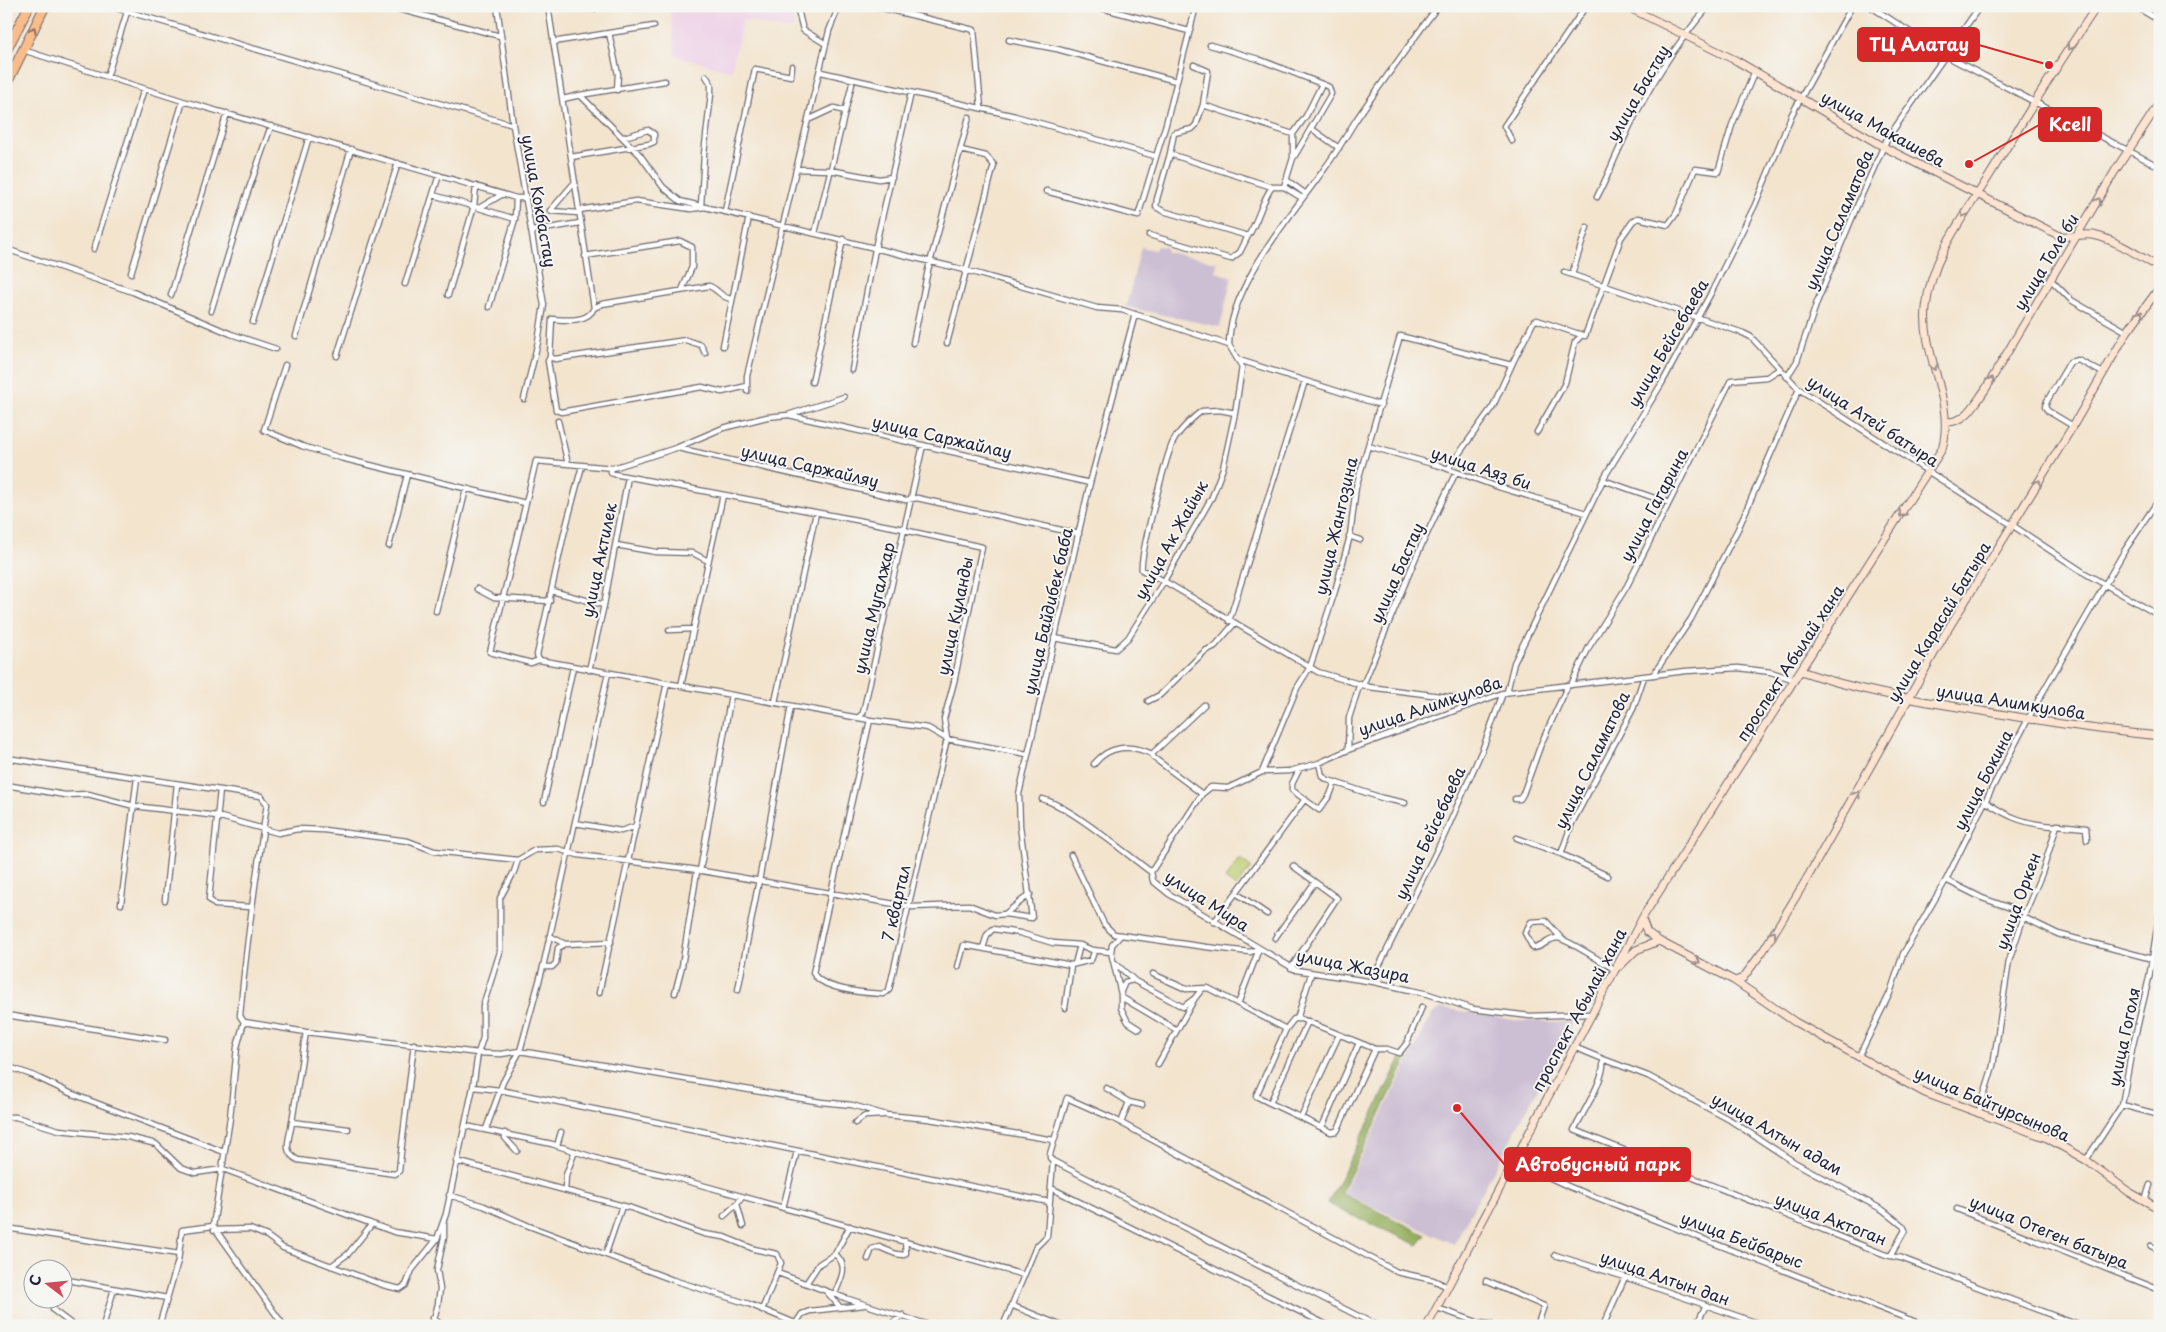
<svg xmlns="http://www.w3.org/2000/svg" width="2166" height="1332" viewBox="0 0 2166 1332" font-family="'Playpen Sans',sans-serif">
	<rect width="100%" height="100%" fill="#f6f6f2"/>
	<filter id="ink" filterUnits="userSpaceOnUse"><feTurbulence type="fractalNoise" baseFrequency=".02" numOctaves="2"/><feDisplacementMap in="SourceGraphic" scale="10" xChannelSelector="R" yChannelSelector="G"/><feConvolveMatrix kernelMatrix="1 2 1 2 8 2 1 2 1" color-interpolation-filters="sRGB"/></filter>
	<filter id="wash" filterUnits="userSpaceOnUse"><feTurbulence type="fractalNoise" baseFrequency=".0096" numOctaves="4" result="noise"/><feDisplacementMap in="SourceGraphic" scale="20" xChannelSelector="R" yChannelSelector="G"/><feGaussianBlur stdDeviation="1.12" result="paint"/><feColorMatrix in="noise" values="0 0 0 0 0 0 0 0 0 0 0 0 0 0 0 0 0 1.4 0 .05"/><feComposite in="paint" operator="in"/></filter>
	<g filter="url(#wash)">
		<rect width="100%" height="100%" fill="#f3e4ce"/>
		<path fill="#eed0e7" d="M669 6H791L793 29 787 30 743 20 731 71 676 56Z"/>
		<path fill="#ccbed3" d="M1157 246 1165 247 1166 252 1217 262 1216 272 1232 277 1220 327 1126 307 1141 247 1155 250Z
			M1442 1008 1520 1021 1574 1022 1454 1244 1343 1193 1432 1014Z"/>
		<path fill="#becc6e" stroke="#707754" d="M1240 859 1251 867 1236 887 1225 879Z"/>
		<path fill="#96b061" stroke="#5c694e" d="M1404 1052 1409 1055 1341 1193 1426 1235 1418 1245 1342 1211 1328 1203Z"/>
	</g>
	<g filter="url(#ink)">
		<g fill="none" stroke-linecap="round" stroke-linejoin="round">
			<defs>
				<path id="street" d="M109 6 513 125
					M387 6 500 36
					M497 6 513 125 544 305 538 342 524 399
					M548 6 594 308C588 323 565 320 552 319L550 357 548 361 556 410 561 412 702 387 722 392 747 386
					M797 6 803 30 826 44
					M874 6 974 30 981 108
					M1094 6 1189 31
					M1870 6 1950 58 2160 167
					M2135 6 2160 21
					M594 9V6
					M1009 40 1057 49 1176 81
					M553 42 609 33
					M1210 45 1258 59 1322 84 1306 116 1293 134
					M23 50 183 101 516 198H526
					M1194 65 1208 71 1203 105
					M821 72 1015 116 1155 156
					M107 77 127 12
					M617 90 618 74 609 33 654 26
					M580 95 665 81
					M563 99 580 95 640 155 663 187 680 201 965 270 1097 308 1122 310 1229 345
					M1203 105 1293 134V158L1284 187H1272L1170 154 1174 133 1192 129 1196 125Z
					M808 120 834 108 845 111
					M1312 129 1339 148
					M1512 141 1504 126 1586 6
					M1170 154 1157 199 1156 207 1163 211 1248 236C1258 222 1261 202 1272 187
					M571 157 649 144 654 142V134L648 130 624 137
					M1294 157 1331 94 1329 87 1322 84
					M796 169 830 170 879 179 892 177
					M1288 181 1306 194
					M1284 187 1302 198
					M1046 191 1138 216 1166 124 1196 6
					M433 195 479 208 503 194
					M1597 197C1606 180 1613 162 1621 145 1643 96 1674 46 1709 6
					M701 206 704 154 711 94V84L706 76
					M479 208 515 219
					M579 210 636 201 691 209 705 207
					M550 211 575 182
					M550 211 579 213
					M725 211 755 69 791 76 792 66
					M532 231 580 223
					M815 233 852 84
					M1149 235 1231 259 1240 252 1248 236
					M6 249 133 292 231 334 276 349
					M94 249 144 89
					M585 256 680 241 692 247V267L682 290
					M1564 272 1743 333 1751 337 1799 389 2012 525 2083 572 2160 616
					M131 273 183 101
					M1572 274 1587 227
					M2051 280 2071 300 2127 332
					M405 284 439 175
					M171 295 227 113
					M448 295 474 206 476 186
					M489 307 515 219 516 198
					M594 308 602 304 709 286C718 289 720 297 731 299
					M211 311 245 200 271 126
					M253 322 309 137
					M296 336 351 149
					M913 343 928 270 969 117
					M947 343 994 165 986 156 961 150
					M1229 345C1229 285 1292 215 1325 168 1336 153 1346 136 1356 120 1382 82 1410 44 1438 6
					M723 346 749 217
					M337 356 398 163
					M550 357 555 359 686 340 701 345 705 353
					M1239 360 1381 405
					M285 365 264 430 302 446 341 458 525 503
					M852 370 877 239 911 93
					M1787 377 1797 361 1817 302 1863 192 1887 139 1980 6
					M812 382 843 239
					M747 391V376L829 31 839 6
					M844 397 788 415 767 417 723 428 676 448 613 468 536 461 490 652 531 663 539 660 870 720 813 973C822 990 865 993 883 994L889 990 947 739 944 719 954 682 982 547 904 530
					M1235 413 1220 410 1202 411C1193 417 1178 432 1173 442 1166 457 1139 558 1142 570L1164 581 1318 672 1369 687 1456 698 1472 702
					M789 415 1090 483
					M558 421 568 464
					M2073 426 2048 411 2045 407 2047 401 2070 362 2078 360 2103 373
					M1537 432 1565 383 1575 342 1582 335 1585 336 1621 238 1633 221 1638 218 1668 225 1676 214 1695 169 1718 172 1732 125 1755 71
					M1368 446 1440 466 1495 486 1586 513
					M678 448 906 500 917 498 1079 534
					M611 468V473L614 474 904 529
					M1448 469 1493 406 1514 360 1534 321 1537 320 1582 335
					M1603 480 1669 503
					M1349 536 1360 540
					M616 545 656 552 693 553 708 561
					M389 546 407 475
					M477 589 494 598 550 601
					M552 591 604 605
					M436 611 466 489
					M1229 621 1305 381
					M669 630 693 629
					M1054 638 1116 649 1128 638 1164 581 1212 497 1223 468 1235 413 1242 367 1229 345
					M539 660 537 655 564 534 582 466
					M589 670 604 605 628 477
					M608 673 543 967H552L556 963 558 948 565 944 611 942
					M1653 675 1691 619 1738 529 1799 389
					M1363 685 1416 557 1456 472
					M1571 685 1589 647 1627 586 1731 380 1767 377 1780 369
					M681 686 723 495
					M1507 692 1514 663 1605 476 1662 383 1711 293 1755 205 1792 114 1852 6
					M1148 701 1160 695 1205 651 1215 646 1234 624
					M775 702 816 513
					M858 718 863 713 923 445
					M870 720 928 728 947 739 1027 754
					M1348 750 1349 718 1360 683
					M6 758 261 796 267 804C256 875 246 944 240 1016L244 1022 306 1032 478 1053 501 1054 520 1051 821 1102 852 1105 886 1115 929 1119 1054 1140
					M1319 763 1322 776 1328 780 1382 798 1405 803
					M1094 764C1109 745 1131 744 1152 754
					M1300 768 1292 784V790L1319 810 1330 795 1335 782
					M1262 772 1297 688 1310 667 1335 591 1350 536 1356 487 1400 336 1511 365
					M6 785 65 795 88 794 134 806 217 816 278 833 298 829 324 830 408 841 434 851 518 860 535 850 558 849 578 855 691 869 912 907 969 905 995 915 1005 914 1032 918 1020 826 1019 794 1090 483 1135 314
					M220 790 209 899 215 905 251 907
					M1202 794 1154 758 1152 754 1204 705
					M1042 799C1070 806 1125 853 1151 872
					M1515 799H1520L1523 794 1541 744 1568 685
					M1985 801C2008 818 2029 825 2056 826
					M544 802 573 667
					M575 823 621 831 636 826
					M1517 838 1561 854 1608 876
					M1561 854 1572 823 1633 709 1644 677
					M1071 855 1104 924 1114 934 1206 947 1250 952 1259 949
					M700 871 731 695
					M1946 880 1982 898 2025 913
					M759 881 791 706
					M1236 893 1305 799
					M165 900 177 784
					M121 904 137 778
					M1005 914 1030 894
					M2023 917 2058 934 2160 961
					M1214 922 1236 893 1267 914
					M1121 935 1112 945 1111 952 1121 994V1008L1128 1022 1139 1029
					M550 936 565 944
					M1275 938 1315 882
					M1561 938 1546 921 1531 922 1525 933 1533 948C1543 948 1548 938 1558 938 1567 939 1605 964 1616 970
					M983 948 987 935 993 929 1020 933 1053 943 1080 945 1092 950 1111 952
					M1115 963 1135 981 1183 1007 1195 998
					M1075 964 1080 945
					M958 967 964 945 1071 965 1091 960 1095 950
					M1291 968 1337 898 1293 866
					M1153 974 1186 989 1208 988 1286 1029 1294 1019H1301L1375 1049H1387L1399 1053 1407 1043 1422 1007
					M1374 982 1377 970 1444 836 1483 748 1503 693
					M738 990 759 880
					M1121 991 1125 982 1133 980
					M599 993 667 683
					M675 993 682 966 697 871
					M1121 997 1177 1030
					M1238 1004 1259 949
					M1065 1008 1071 965
					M1591 1014 1530 1016 1473 1009 1428 994 1374 982 1296 970 1169 894 1153 881 1151 872 1202 794 1211 787 1228 788 1262 772 1290 771 1319 763 1348 750 1503 693 1686 671 1738 668 1771 672 1795 680
					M6 1015 165 1040
					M1297 1019 1311 974
					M1308 1021 1270 1103 1331 1132 1337 1131 1375 1049
					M244 1022 237 1047 230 1118 213 1226 284 1326
					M306 1032 292 1122 348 1129
					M1574 1047 1603 1059C1606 1078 1583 1112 1574 1130L1886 1255 1901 1258 2081 1326
					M1859 1056 1890 993 1903 954 1946 880 1977 817 2036 704 2125 550 2160 498
					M1603 1059 1648 1076 1730 1120 1794 1162 1883 1210 1903 1226 1905 1230 1891 1255
					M1158 1064 1195 998 1202 989
					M6 1066 32 1075 70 1093 224 1152
					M473 1087 478 1053 483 1038V1006L500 952V898L514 872 518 860
					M1106 1088 1129 1102 1121 1123
					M1129 1102 1142 1105
					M1270 1103 1256 1096 1286 1029
					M2122 1105 2160 1115
					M1978 1114 1993 1066 2009 961 2025 913 2042 873 2057 825 2086 828 2087 840
					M6 1117H16L59 1130 128 1137 156 1144 181 1168 195 1173 223 1169 394 1232 437 1239 446 1214 473 1087 500 1090 1049 1202
					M1301 1117 1339 1035
					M292 1122C290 1138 281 1152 298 1160L395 1174 399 1171 400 1161 414 1044
					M855 1123 865 1116 883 1115
					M466 1126 552 1144 608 1162 669 1176 1024 1275
					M1322 1127 1359 1043
					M486 1129 503 1082 520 1051 543 967
					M505 1133V1138L517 1151
					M557 1146 561 1132
					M2086 1160 2122 1105 2132 1049 2149 978 2160 910
					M456 1161 631 1208 704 1234 724 1237 754 1249 777 1254 781 1263 762 1310
					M1053 1161 1378 1326
					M1514 1161 1570 1187 1926 1326
					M1051 1188 1329 1326
					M565 1190 566 1175 575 1151
					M449 1195 484 1206 529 1226 673 1280 749 1304 802 1326
					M2145 1201 2150 1185
					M737 1204 743 1226
					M783 1208 797 1151
					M1957 1209 2160 1290
					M724 1216 737 1204 742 1197
					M6 1228 179 1254
					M214 1230 250 1229 267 1236 283 1248 383 1285 400 1289 406 1285 412 1270 437 1239
					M2151 1246 2160 1250
					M606 1253 622 1206
					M1555 1255 1625 1277 1766 1326
					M868 1259 872 1249 879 1247 896 1254 904 1255 906 1253 905 1241
					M331 1266 348 1254 372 1224
					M778 1273 845 1298 932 1326
					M62 1279 167 1298
					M1486 1281 1544 1306 1537 1326
					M807 1282 819 1264 835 1254 850 1226
					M827 1292 839 1306
					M835 1294C840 1279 850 1267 835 1254
					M55 1300 53 1310 74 1326
					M1011 1305 1062 1326
					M1437 1308 1480 1323 1490 1324
					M433 1318 443 1326
					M796 1323 802 1314 810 1311 864 1305
					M103 1326 114 1289
					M159 1326 178 1261 182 1230 213 1226
					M432 1326 438 1304 440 1289 437 1270 444 1237V1224
					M888 1326 903 1315
					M1003 1326 1036 1247 1047 1236 1053 1161 1050 1158V1154L1067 1098 1112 1118 1397 1272 1433 1280 1448 1287
					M1603 1326 1625 1277
					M1696 1326 1706 1305"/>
				<path id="secondary" d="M1626 6 1737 61 1884 147 2058 235C2070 239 2081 233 2093 235 2117 240 2139 256 2160 268
					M1946 422C1966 423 1974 405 1985 390L2115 171 2160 102
					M1801 671C1854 690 1909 699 1964 708 2029 719 2094 730 2160 736
					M1642 919 1647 932 1659 941 1735 981 1795 1022 1925 1093 2047 1138 2086 1160 2129 1192 2160 1209
					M1620 966 1636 950 1659 941
					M1735 981 1743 978 1763 951 1806 880 1945 634 2073 426 2127 332 2160 287
					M1427 1326 1644 915 1942 449C1956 401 1921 356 1926 308 1931 256 1965 215 1991 173 2025 117 2060 61 2097 6"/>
				<path id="highway" d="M6 51 29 6
					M6 85 45 6"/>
			</defs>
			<use href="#street" stroke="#6b666e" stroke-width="7"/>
			<use href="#secondary" stroke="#6b666e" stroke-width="9"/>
			<use href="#highway" stroke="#6b666e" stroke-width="11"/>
			<use href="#street" stroke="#fff" stroke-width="4.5"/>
			<use href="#secondary" stroke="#fde4d0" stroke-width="7"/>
			<use href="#highway" stroke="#f9bc8a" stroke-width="9"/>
		</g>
		<defs><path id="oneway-chevron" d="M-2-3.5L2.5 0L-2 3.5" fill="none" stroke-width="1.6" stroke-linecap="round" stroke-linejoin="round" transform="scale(1.25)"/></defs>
		<use stroke="#8e6f62" href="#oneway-chevron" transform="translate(33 30) rotate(-64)"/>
		<g stroke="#9a8d8d">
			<use href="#oneway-chevron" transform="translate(2070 47) rotate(123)"/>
			<use href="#oneway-chevron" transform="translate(2098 201) rotate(-59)"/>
			<use href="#oneway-chevron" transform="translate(1964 214) rotate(121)"/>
			<use href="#oneway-chevron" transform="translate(2140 314) rotate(-54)"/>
			<use href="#oneway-chevron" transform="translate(1934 367) rotate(77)"/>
			<use href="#oneway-chevron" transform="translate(1991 380) rotate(-58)"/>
			<use href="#oneway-chevron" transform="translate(2038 483) rotate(-58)"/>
			<use href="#oneway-chevron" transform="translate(1902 514) rotate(122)"/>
			<use href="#oneway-chevron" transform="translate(1857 794) rotate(-61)"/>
			<use href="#oneway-chevron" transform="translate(1773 934) rotate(-59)"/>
			<use href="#oneway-chevron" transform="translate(1697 961) rotate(29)"/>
		</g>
	</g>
	<g text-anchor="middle" stroke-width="4" stroke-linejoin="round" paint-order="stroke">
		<g font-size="16" fill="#22223b" stroke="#f6f6f2">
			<text transform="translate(1638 93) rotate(-60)" y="6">улица Бастау</text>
			<text transform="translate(1883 129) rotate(29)" y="6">улица Макашева</text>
			<text transform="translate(539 201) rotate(80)" y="6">улица Кокбастау</text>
			<text transform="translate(1839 220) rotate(-67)" y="6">улица Саламатова</text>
			<text transform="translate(2046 262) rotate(-59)" y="6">улица Толе би</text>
			<text transform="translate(1668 343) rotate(-60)" y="6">улица Бейсебаева</text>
			<text transform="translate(1873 421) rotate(33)" y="6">улица Атей батыра</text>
			<text transform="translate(942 437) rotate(13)" y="6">улица Саржайлау</text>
			<text transform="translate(810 466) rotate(13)" y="6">улица Саржайляу</text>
			<text transform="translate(1481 468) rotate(18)" y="6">улица Аяз би</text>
			<text transform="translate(1654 505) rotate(-62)" y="6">улица Гагарина</text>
			<text transform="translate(1336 526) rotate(-77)" y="6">улица Жангозина</text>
			<text transform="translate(1171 540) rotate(-61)" y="6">улица Ак Жайык</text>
			<text transform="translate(599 560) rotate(-78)" y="6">улица Актилек</text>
			<text transform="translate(1397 573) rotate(-66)" y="6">улица Бастау</text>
			<text transform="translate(874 608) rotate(-77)" y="6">улица Мугалжар</text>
			<text transform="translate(1048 611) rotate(-77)" y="6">улица Байдибек баба</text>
			<text transform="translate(955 616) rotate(-78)" y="6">улица Куланды</text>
			<text transform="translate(1939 622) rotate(-59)" y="6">улица Карасай Батыра</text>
			<text transform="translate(1790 663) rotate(-57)" y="6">проспект Абылай хана</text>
			<text transform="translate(2011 702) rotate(9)" y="6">улица Алимкулова</text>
			<text transform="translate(1430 706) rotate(-19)" y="6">улица Алимкулова</text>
			<text transform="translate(1592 760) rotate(-64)" y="6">улица Саламатова</text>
			<text transform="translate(1983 780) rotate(-63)" y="6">улица Бокина</text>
			<text transform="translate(1430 833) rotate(-65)" y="6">улица Бейсебаева</text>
			<text transform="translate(1207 901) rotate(33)" y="6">улица Мира</text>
			<text transform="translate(2018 901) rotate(-70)" y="6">улица Оркен</text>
			<text transform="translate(896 903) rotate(-77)" y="6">7 квартал</text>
			<text transform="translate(1353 966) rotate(11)" y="6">улица Жазира</text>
			<text transform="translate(1579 1010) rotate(-62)" y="6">проспект Абылай хана</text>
			<text transform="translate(2124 1037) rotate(-78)" y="6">улица Гоголя</text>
			<text transform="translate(1992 1104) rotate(23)" y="6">улица Байтурсынова</text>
			<text transform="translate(1777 1134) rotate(30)" y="6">улица Алтын адам</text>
			<text transform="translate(1831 1219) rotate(21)" y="6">улица Актоган</text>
			<text transform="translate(2049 1232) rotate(22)" y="6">улица Отеген батыра</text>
			<text transform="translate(1742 1240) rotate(21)" y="6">улица Бейбарыс</text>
			<text transform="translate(1665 1278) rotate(19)" y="6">улица Алтын дан</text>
		</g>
	</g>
	<path fill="none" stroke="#d62828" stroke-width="2" d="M2049 65L1979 45M1969 164L2039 125M1457 1108L1505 1165"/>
	<g fill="#d62828" stroke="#f6f6f2" stroke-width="2">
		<circle cx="2049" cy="65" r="5"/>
		<circle cx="1969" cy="164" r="5"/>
		<circle cx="1457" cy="1108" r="5"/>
	</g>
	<g fill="#d62828" stroke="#d62828" stroke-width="2">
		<rect x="1858" y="28" width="121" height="33" rx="5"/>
		<rect x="2039" y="108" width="62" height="33" rx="5"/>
		<rect x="1505" y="1148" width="185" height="33" rx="5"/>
	</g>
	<g font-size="18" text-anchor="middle" font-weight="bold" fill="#fff">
		<text x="1919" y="51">ТЦ Алатау</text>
		<text x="2070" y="131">Kcell</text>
		<text x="1598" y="1171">Автобусный парк</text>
	</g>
	<rect width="2166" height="1332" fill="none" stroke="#f6f6f2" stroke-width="25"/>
	<g transform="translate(48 1284) rotate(286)"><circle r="24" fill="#f6f6f2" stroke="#a1a1a9"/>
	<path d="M0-4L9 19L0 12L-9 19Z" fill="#d1495b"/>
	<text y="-8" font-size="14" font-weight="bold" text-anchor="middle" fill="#22223b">С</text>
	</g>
</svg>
